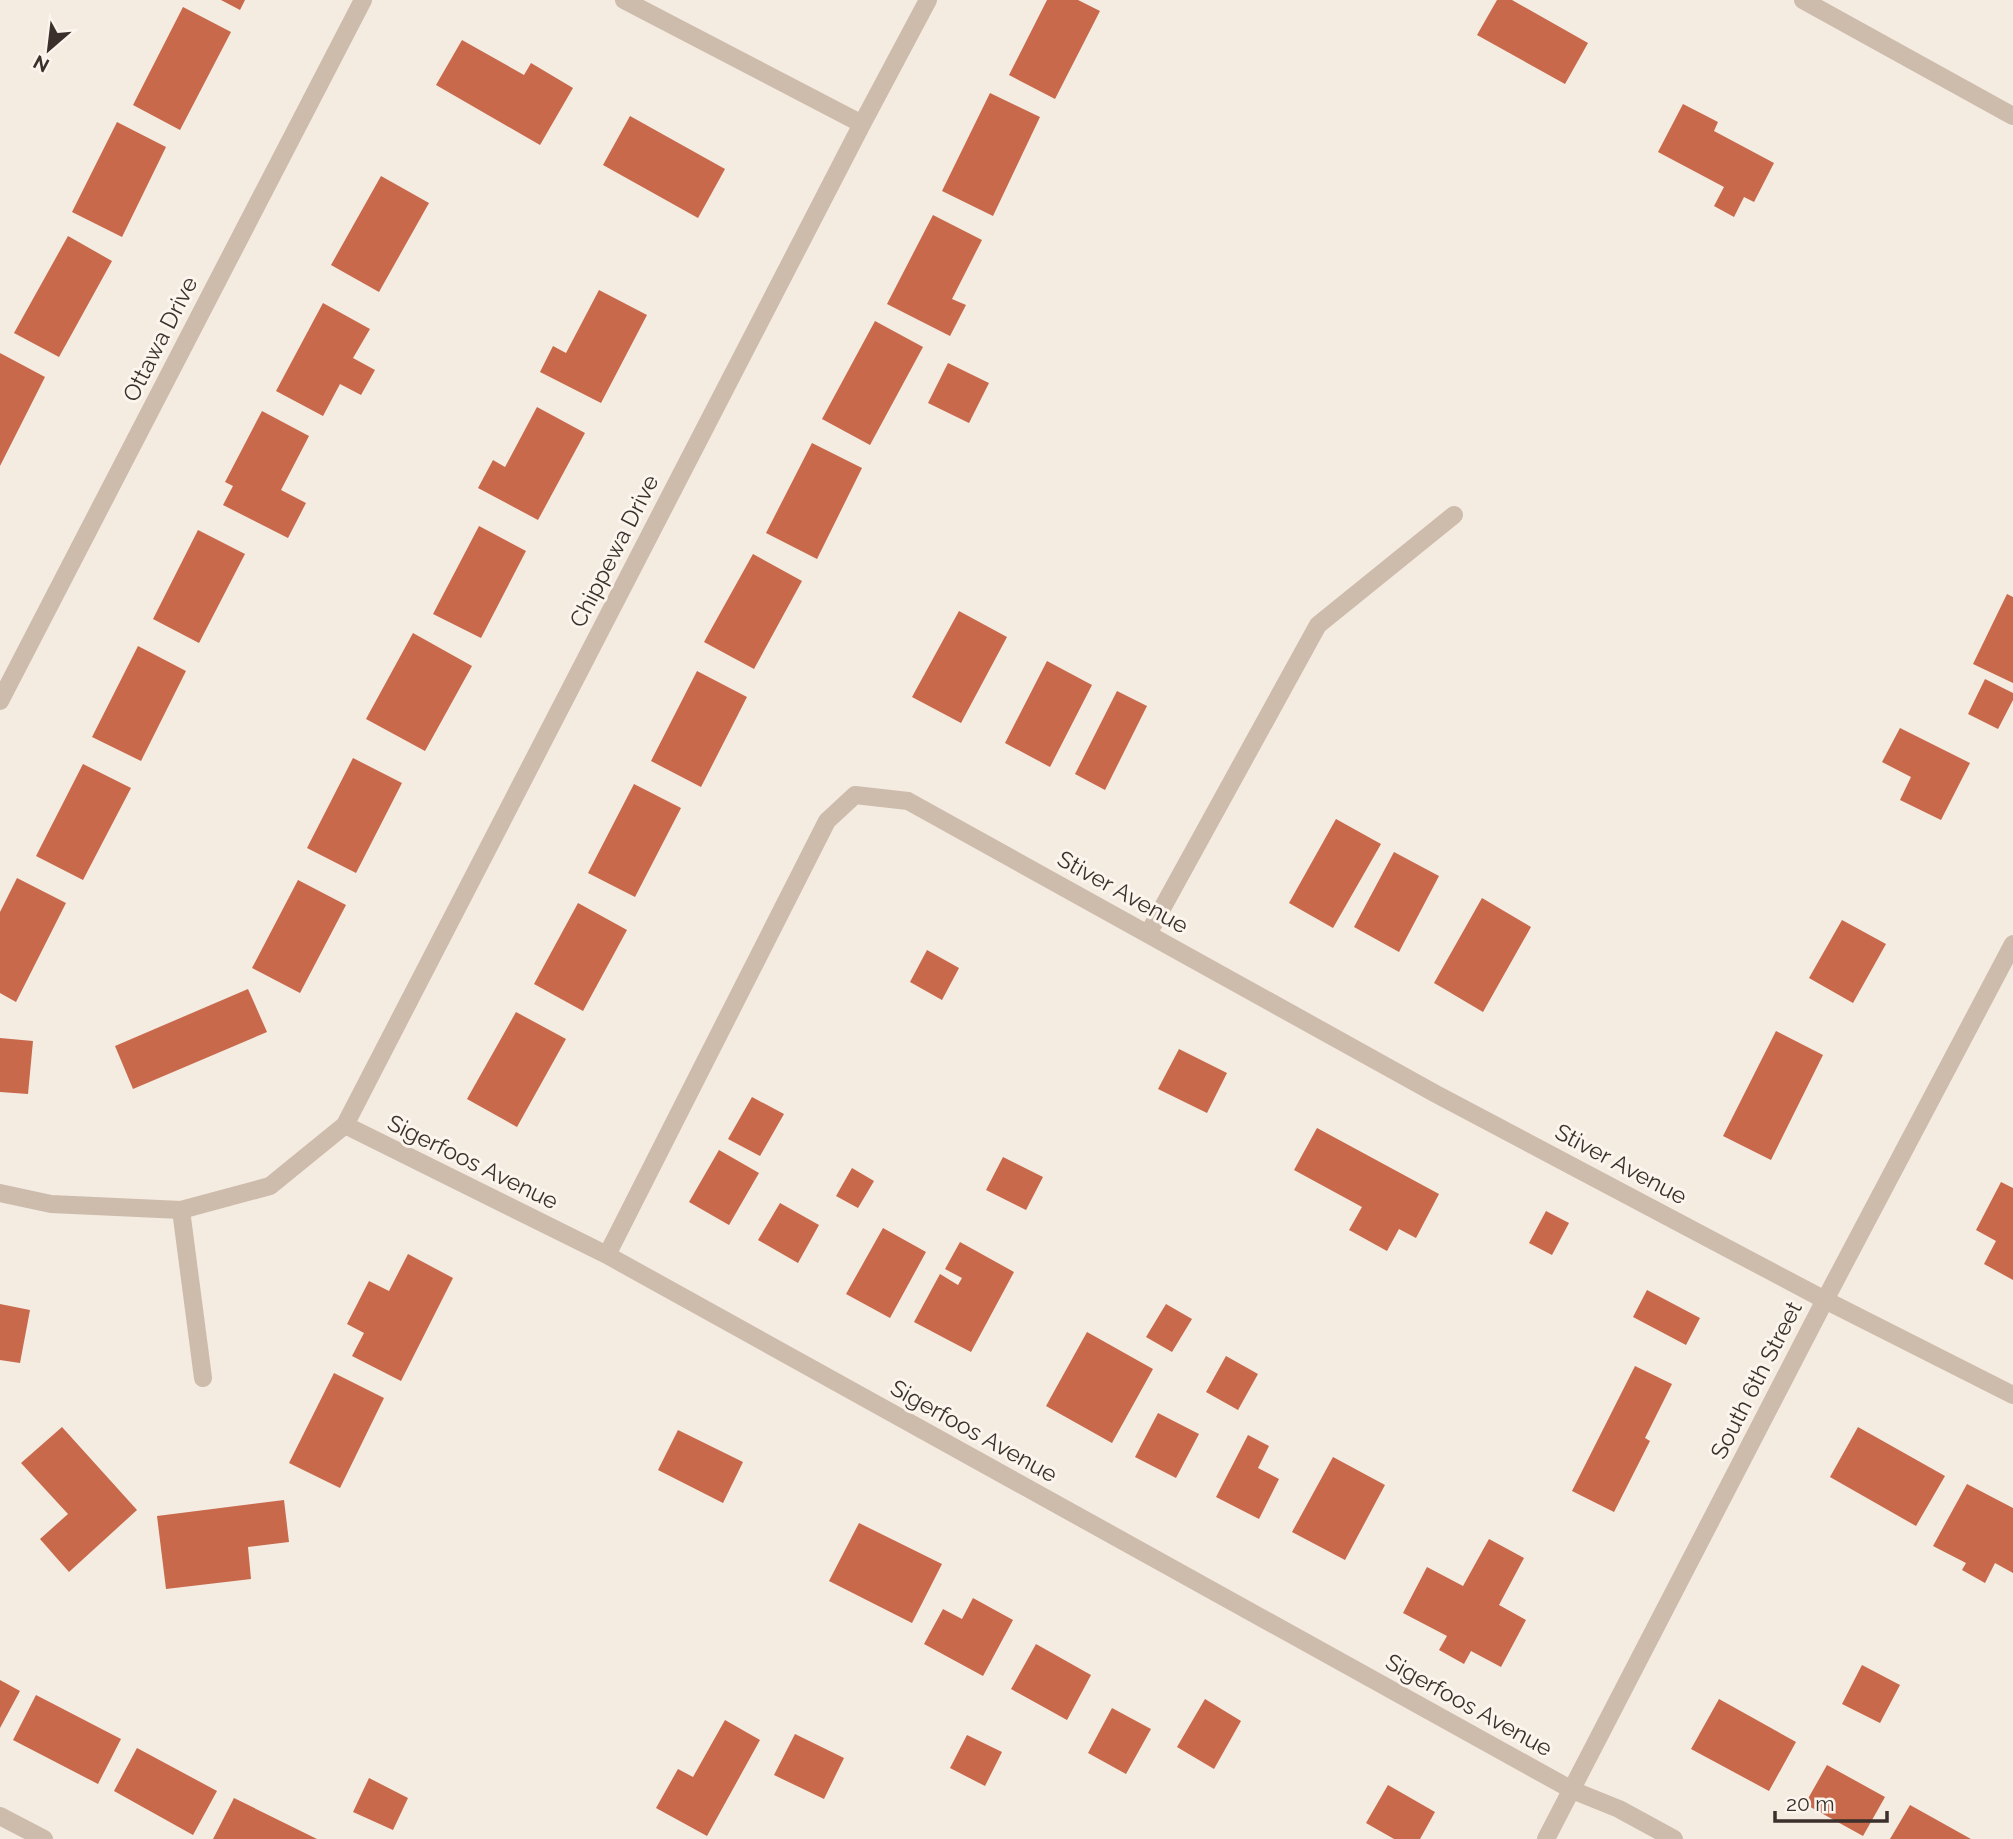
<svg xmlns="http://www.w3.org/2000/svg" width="2013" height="1839" viewBox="0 0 2013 1839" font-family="Raleway,sans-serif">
	<rect width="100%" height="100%" fill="#f4ebe1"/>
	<path fill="#c8694b" d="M221 0H245L240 10Z
		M1047 0H1078L1100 11 1055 99 1009 75Z
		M1497 0H1512L1588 43 1565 84 1477 35Z
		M183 7 231 32 180 130 133 105Z
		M462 40 524 75 531 63 573 88 540 145 436 85Z
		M990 93 1040 117 993 216 942 191Z
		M1683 104 1718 122 1714 131 1774 163 1754 202 1744 197 1734 217 1714 206 1724 187 1658 152Z
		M630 116 725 169 698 218 603 165Z
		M117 122 166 147 122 237 72 212Z
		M381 176 429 203 379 292 331 265Z
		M933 215 982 240 952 299 966 305 950 336 887 304Z
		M68 236 112 261 59 357 14 333Z
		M599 290 647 315 601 403 540 372 553 346 566 353Z
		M323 303 370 329 353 358 375 370 361 395 340 384 323 416 276 391Z
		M875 321 923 347 870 445 822 419Z
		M0 353 45 377 0 466Z
		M948 363 989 383 969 423 928 403Z
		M537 407 585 433 538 520 478 488 493 460 505 467Z
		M262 411 309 436 281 490 306 503 288 538 223 505 233 486 225 482Z
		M812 443 862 468 817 559 766 533Z
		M479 526 526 551 481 638 433 614Z
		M198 530 245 554 199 643 153 619Z
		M753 554 802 581 754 669 704 642Z
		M2007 594 2013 597V683L1973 664Z
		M959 611 1007 637 961 723 912 697Z
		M413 633 472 666 425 751 366 719Z
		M138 646 186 671 141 761 92 737Z
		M1047 661 1092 685 1050 767 1005 743Z
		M697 671 747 697 701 787 651 761Z
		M1985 679 2013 693V700L1998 729 1968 714Z
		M1117 691 1147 706 1105 790 1075 774Z
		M1900 728 1970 763 1941 820 1900 800 1911 777 1882 762Z
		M353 758 402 783 356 873 307 848Z
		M83 764 131 788 83 880 36 856Z
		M634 784 681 808 635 897 588 873Z
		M1336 819 1381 844 1333 928 1289 903Z
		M1394 852 1439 876 1399 952 1354 927Z
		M17 878 66 903 16 1002 0 993V912Z
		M298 880 346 905 300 993 252 968Z
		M1482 898 1531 927 1483 1012 1434 983Z
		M578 903 627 930 583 1011 534 984Z
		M1842 920 1886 944 1853 1003 1809 978Z
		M927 950 959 968 942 1000 910 982Z
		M248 989 267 1032 133 1089 115 1046Z
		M516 1012 566 1039 517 1127 467 1099Z
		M1776 1031 1823 1055 1771 1160 1723 1136Z
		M0 1038 33 1041 28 1094 0 1092Z
		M1179 1049 1227 1073 1207 1113 1158 1089Z
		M752 1097 784 1114 760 1156 728 1139Z
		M1317 1128 1439 1194 1416 1238 1399 1229 1387 1251 1349 1230 1362 1207 1294 1170Z
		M719 1150 759 1173 729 1225 689 1202Z
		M1003 1157 1043 1177 1026 1210 986 1190Z
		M852 1168 874 1181 858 1208 836 1196Z
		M2001 1182 2013 1188V1280L1984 1264 1996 1241 1976 1230Z
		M780 1203 819 1225 798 1263 758 1240Z
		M1546 1211 1569 1223 1552 1255 1529 1243Z
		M883 1228 926 1252 890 1318 846 1294Z
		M960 1242 1014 1272 971 1352 914 1322 940 1274 958 1285 962 1278 945 1269Z
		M408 1254 453 1278 401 1381 352 1356 364 1333 347 1324 369 1281 389 1291Z
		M1647 1290 1700 1318 1686 1345 1633 1317Z
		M0 1304 30 1310 20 1363 0 1360Z
		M1166 1304 1192 1319 1172 1352 1146 1337Z
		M1087 1332 1153 1369 1112 1443 1046 1406Z
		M1226 1356 1258 1374 1238 1410 1206 1392Z
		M1635 1366 1672 1384 1645 1438 1650 1441 1614 1512 1572 1491Z
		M334 1373 384 1398 340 1488 289 1463Z
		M1158 1413 1199 1434 1176 1478 1135 1457Z
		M62 1427 137 1510 69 1572 40 1539 68 1514 21 1463Z
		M1858 1427 1945 1476 1916 1526 1830 1477Z
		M678 1430 743 1462 723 1503 658 1470Z
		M1248 1435 1269 1446 1258 1468 1279 1479 1259 1519 1216 1497Z
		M1333 1457 1385 1485 1345 1560 1292 1532Z
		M1967 1484 2013 1508V1573L1995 1563 1985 1583 1962 1570 1966 1563 1933 1546Z
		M284 1500 289 1542 248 1547 251 1579 166 1589 157 1516Z
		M859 1523 942 1564 912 1623 829 1581Z
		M1489 1539 1524 1558 1499 1605 1526 1620 1501 1667 1471 1651 1464 1664 1439 1650 1447 1636 1403 1613 1427 1567 1463 1586Z
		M973 1598 1013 1620 983 1676 924 1644 943 1609 962 1619Z
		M1036 1644 1091 1675 1067 1720 1011 1689Z
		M1862 1665 1900 1685 1880 1723 1842 1704Z
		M0 1680 20 1691 0 1728Z
		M36 1695 121 1739 98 1784 13 1740Z
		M1205 1699 1241 1721 1214 1769 1177 1747Z
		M1719 1699 1796 1742 1769 1791 1691 1749Z
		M1112 1708 1151 1729 1126 1774 1088 1753Z
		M725 1720 760 1740 707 1836 656 1808 678 1769 693 1777Z
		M795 1734 844 1758 824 1799 774 1775Z
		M967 1735 1002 1752 985 1786 950 1768Z
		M137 1748 217 1791 193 1835 114 1791Z
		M1827 1765 1885 1797 1863 1836 1805 1804Z
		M369 1778 408 1798 393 1830 353 1812Z
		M1388 1785 1435 1812 1420 1839H1394L1366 1823Z
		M234 1798 317 1839H213Z
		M1910 1805 1971 1839H1890Z"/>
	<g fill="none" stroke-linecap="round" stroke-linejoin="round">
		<path stroke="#cdbbac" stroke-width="18" d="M181 1210 203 1378"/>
		<path stroke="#cdbbac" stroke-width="18" d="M624 0 862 124
			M0 701 363 0
			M1148 934 1318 625 1454 515
			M345 1125 607 1255 1572 1790 1619 1809 1674 1839
			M0 1193 51 1204 181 1210 270 1186 345 1125 862 124 928 0
			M607 1255 827 821 855 795 908 801 1436 1094 1825 1300 2013 1395
			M0 1816 44 1839"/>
		<path stroke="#cdbbac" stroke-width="18" d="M1803 0 2013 116
			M1546 1839 1825 1300 2013 944"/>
	</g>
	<g text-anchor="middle" stroke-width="6" stroke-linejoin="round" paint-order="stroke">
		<g font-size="23" fill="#3b302b" stroke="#fbf5ee">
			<text transform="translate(160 339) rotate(-63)" y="8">Ottawa Drive</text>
			<text transform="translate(614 551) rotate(-63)" y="8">Chippewa Drive</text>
			<text transform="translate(1123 892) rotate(29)" y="8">Stiver Avenue</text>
			<text transform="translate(473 1162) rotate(26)" y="8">Sigerfoos Avenue</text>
			<text transform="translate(1621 1164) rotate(28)" y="8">Stiver Avenue</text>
			<text transform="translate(1756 1380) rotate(-63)" y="8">South 6th Street</text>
			<text transform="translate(974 1431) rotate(29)" y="8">Sigerfoos Avenue</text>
			<text transform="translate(1469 1705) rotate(29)" y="8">Sigerfoos Avenue</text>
		</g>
	</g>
	<g transform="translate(49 49) rotate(208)" stroke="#fbf5ee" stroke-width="5" paint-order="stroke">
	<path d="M0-5L12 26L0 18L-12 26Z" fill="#3b302b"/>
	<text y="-10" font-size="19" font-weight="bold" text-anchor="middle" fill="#3b302b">N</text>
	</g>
	<path d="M1775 1811v10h112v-10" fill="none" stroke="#3b302b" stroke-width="3.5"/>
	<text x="1786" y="1811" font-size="21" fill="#3b302b" stroke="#fbf5ee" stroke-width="5" paint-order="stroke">20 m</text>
</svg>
